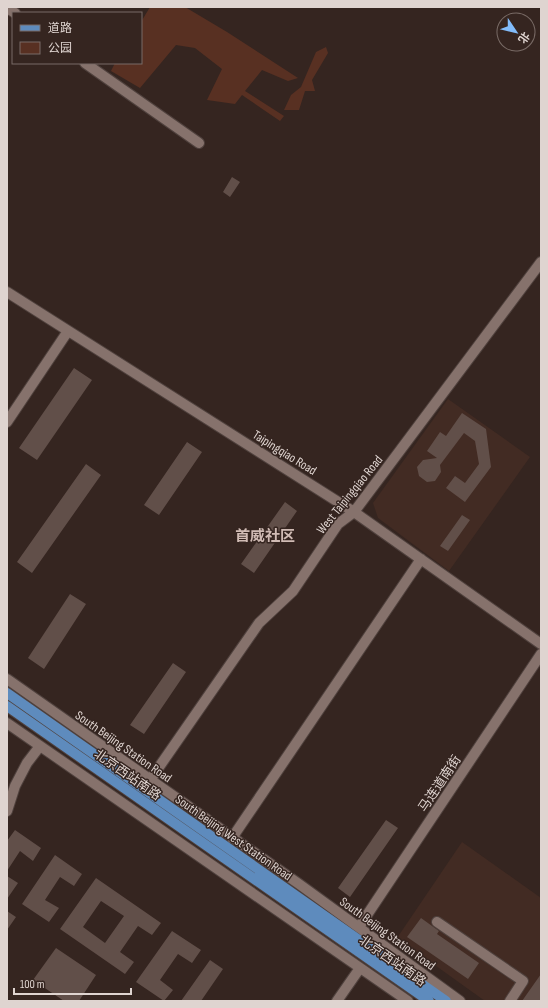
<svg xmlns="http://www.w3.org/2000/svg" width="548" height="1008" viewBox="0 0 548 1008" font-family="'Sofia Sans Condensed','Noto Sans SC',sans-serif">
	<rect width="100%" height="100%" fill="#352520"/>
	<path fill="#422b23" d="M448 399 530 457 449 571 378 518 373 503Z
		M462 842 541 898V1001H485L397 938Z"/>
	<path fill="#583022" d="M150 7H185L227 32 298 78 288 81 262 70 245 91 284 116 280 121 242 95 235 104 207 100 222 69 195 48 176 45 140 88 111 71 115 63H141V22Z
		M326 47 328 53 312 80 315 91H305L299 110H284L291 95 301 87 316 52Z"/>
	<path fill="#614f49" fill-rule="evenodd" d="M232 177 240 182 230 197 223 192Z
		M74 368 92 380 37 460 19 448Z
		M462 413 486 429 491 467 465 502 446 488 455 476 465 483 479 464 475 441 464 433 440 465 441 472 435 481 427 482 419 476 417 467 423 460 437 458 427 451 440 432 446 436Z
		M187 442 202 452 159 515 144 505Z
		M86 464 101 475 32 573 17 562Z
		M285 502 297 511 254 573 241 564Z
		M462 515 470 520 448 551 440 546Z
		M70 594 86 604 44 669 28 658Z
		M173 663 186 672 144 734 130 725Z
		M386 820 398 828 350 897 338 888Z
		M15 830 41 848 33 861 20 851 7 871V841Z
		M55 855 82 874 74 886 60 877 45 900 59 908 49 922 22 904Z
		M7 876 18 883 7 899Z
		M96 878 161 923 152 935 138 926 120 952 134 962 125 974 60 929ZM101 901 124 916 105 943 83 927Z
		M7 911 16 917 7 930Z
		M421 918 439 931 437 934 479 963 468 979 407 937Z
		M172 931 201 950 192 963 178 954 160 980 173 990 164 1001 136 982Z
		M56 948 96 975 79 1001H64L33 980Z
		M210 960 223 969 201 1001H181Z
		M541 974V1001H522Z"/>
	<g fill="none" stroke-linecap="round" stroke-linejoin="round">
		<defs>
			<path id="minor" d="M7 8 15 13
				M85 63 199 143
				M7 292 354 512 541 644
				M7 422 68 331
				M7 679 299 884 460 1001
				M7 723 408 1001
				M150 780 259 623 293 591 338 524 354 512 541 262
				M7 811 15 786 27 763 40 746
				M232 838 421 559
				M437 922 523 981 510 1001
				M359 927 541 654
				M337 1001 360 968"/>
			<path id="major" d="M7 693 446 1001
				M7 706 429 1001"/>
		</defs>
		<use href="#minor" stroke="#4f413d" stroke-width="12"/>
		<use href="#major" stroke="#4f413d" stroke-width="12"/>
		<use href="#minor" stroke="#86726c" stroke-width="10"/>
		<use href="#major" stroke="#5e8bbd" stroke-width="10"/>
	</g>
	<g text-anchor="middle" stroke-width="3" stroke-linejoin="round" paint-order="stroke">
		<g font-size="13" fill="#dfd4d0" stroke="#352520">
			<text transform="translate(285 452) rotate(32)" y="5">Taipingqiao Road</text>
			<text transform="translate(349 494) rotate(-51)" y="5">West Taipingqiao Road</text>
			<text transform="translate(124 746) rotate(35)" y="5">South Beijing Station Road</text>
			<text transform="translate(128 774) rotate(35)" y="5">北京西站南路</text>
			<text transform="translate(439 783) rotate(-56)" y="5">马连道南街</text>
			<text transform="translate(234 837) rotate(35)" y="5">South Beijing West Station Road</text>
			<text transform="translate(388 933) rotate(36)" y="5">South Beijing Station Road</text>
			<text transform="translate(393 960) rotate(35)" y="5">北京西站南路</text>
		</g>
		<g font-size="15" font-weight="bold" fill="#d0bbb4" stroke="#352520">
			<text x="265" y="541">首威社区</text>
		</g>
	</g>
	<rect width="548" height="1008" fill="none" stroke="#dfd4d0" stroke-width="16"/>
	<rect x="12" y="12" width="130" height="52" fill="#352520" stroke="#796b66"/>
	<rect x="20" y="25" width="20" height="6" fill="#5e8bbd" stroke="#796b66"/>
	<text x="48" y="32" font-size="12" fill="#dfd4d0">道路</text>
	<rect x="20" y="42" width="20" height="12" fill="#583022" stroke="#796b66"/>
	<text x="48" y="52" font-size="12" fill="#dfd4d0">公园</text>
	<g transform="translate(516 32) rotate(125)"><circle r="19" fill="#352520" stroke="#796b66"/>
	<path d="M0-3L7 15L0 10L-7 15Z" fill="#82bcfa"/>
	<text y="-6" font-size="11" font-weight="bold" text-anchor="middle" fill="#dfd4d0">北</text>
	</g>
	<path d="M14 988v6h117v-6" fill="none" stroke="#dfd4d0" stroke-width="2"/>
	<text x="20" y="988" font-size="12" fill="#dfd4d0" stroke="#352520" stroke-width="3" paint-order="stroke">100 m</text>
</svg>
